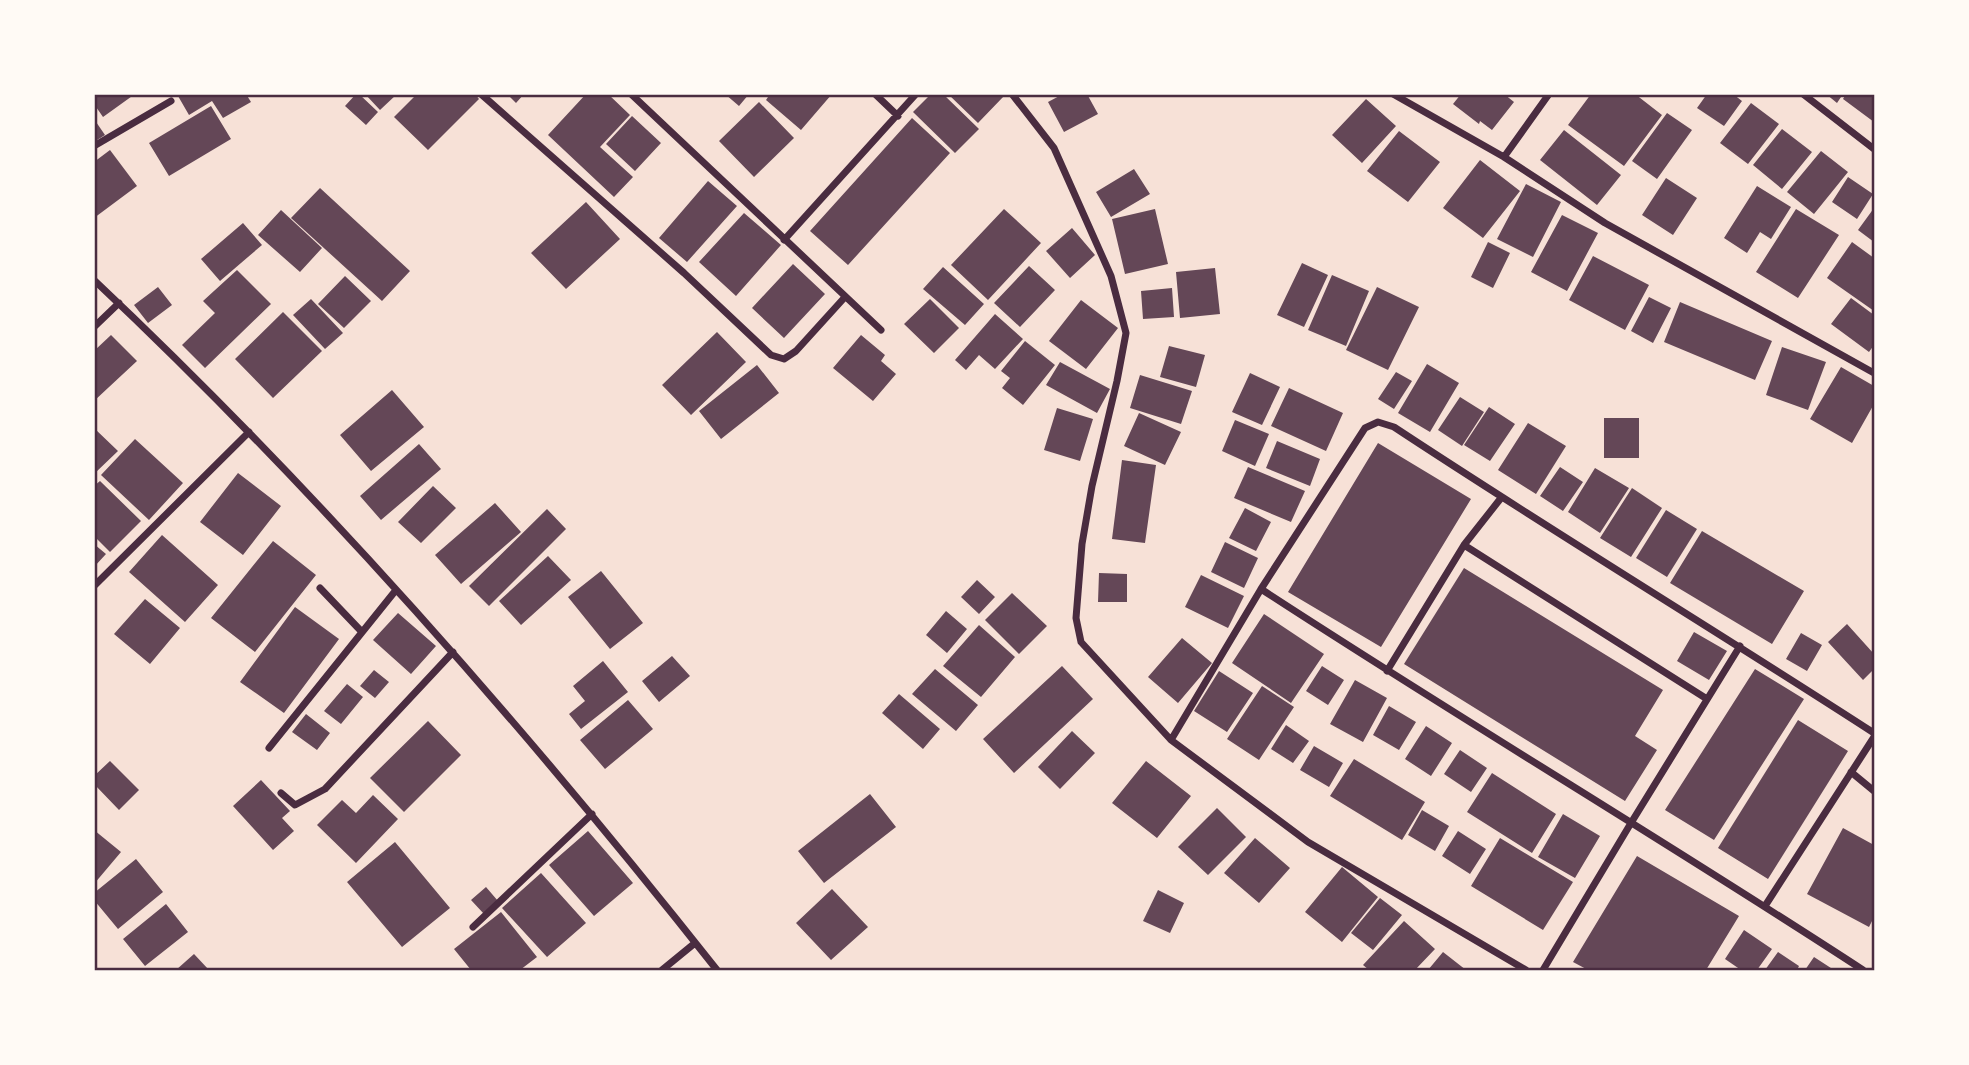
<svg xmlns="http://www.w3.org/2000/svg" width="1969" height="1065" viewBox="0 0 1969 1065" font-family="Cabin,sans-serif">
	<rect width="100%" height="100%" fill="#f7e1d7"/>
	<path fill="#644757" d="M94 94H135L103 117 94 104Z
		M181 94H246L251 102 223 118 212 101 189 115 178 96Z
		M356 94H359L378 112 366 125 345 106Z
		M365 94H397L380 110Z
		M417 94H475L479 99 428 150 394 117Z
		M507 94H524L516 103Z
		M586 94H608L630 115 600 147 633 177 614 197 548 135Z
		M725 94H749L739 106Z
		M770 94H832L801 130 766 100Z
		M931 94H943L979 129 955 153 913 112Z
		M948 94H1003L1004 96 978 123Z
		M1063 94H1087L1098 114 1064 132 1048 102Z
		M1461 94H1504L1514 102 1492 130 1480 121 1479 124 1453 104Z
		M1591 94H1635L1662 115 1624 166 1568 125Z
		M1707 94H1733L1742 101 1724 126 1697 108Z
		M1826 94H1843L1837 103Z
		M1846 94H1874V122L1843 99Z
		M1366 99 1396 126 1362 163 1332 135Z
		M759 102 794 138 754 177 719 141Z
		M1751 103 1779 124 1748 164 1720 143Z
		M211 106 231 139 169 176 149 143Z
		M1667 113 1692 130 1657 179 1632 161Z
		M632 116 661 143 635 171 606 144Z
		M912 118 950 153 848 265 810 231Z
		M94 119 105 135 94 142Z
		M1782 129 1812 152 1782 189 1753 165Z
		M1564 130 1621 175 1597 205 1540 160Z
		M1399 131 1440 162 1408 202 1367 171Z
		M110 150 137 186 94 218V162Z
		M1821 151 1848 172 1814 214 1787 192Z
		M1480 160 1520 191 1483 238 1443 208Z
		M1134 169 1150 194 1111 217 1096 192Z
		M1848 177 1873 194 1857 219 1832 202Z
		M1666 178 1697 198 1673 235 1642 215Z
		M708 181 737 206 687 262 659 238Z
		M1526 184 1561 202 1533 257 1497 239Z
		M1757 186 1791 207 1771 239 1760 232 1747 253 1724 238Z
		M320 188 410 271 382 301 291 218Z
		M586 202 620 239 566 289 531 253Z
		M1874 208V242L1858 230Z
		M1004 209 1041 243 988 300 951 265Z
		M1155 209 1168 264 1125 274 1112 219Z
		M1796 209 1839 235 1798 298 1756 272Z
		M281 210 322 248 300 272 258 235Z
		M744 213 781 245 736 296 699 262Z
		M1562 215 1598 233 1567 291 1531 272Z
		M243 223 262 245 220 281 201 259Z
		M1072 228 1095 255 1070 278 1046 251Z
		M1488 242 1510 253 1493 288 1471 277Z
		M1852 242 1874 258V311L1827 278Z
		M1593 256 1649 285 1625 330 1569 300Z
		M1302 263 1328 275 1304 327 1277 315Z
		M793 264 825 294 784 338 752 308Z
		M1029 266 1055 290 1020 327 994 303Z
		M943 267 984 304 965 325 923 289Z
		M1215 268 1220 314 1180 318 1176 272Z
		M237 270 271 304 205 368 182 345 215 313 203 301Z
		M1332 275 1369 291 1346 346 1308 330Z
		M345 276 371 301 344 328 318 304Z
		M158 287 172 305 148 323 134 305Z
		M1377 287 1419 307 1388 370 1346 350Z
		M1172 288 1174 317 1143 319 1141 291Z
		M1649 297 1671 308 1653 343 1631 331Z
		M1851 298 1874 315V345L1869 352 1831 324Z
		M311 299 343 333 325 349 293 315Z
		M930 299 959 328 934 353 904 324Z
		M1081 300 1118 328 1086 369 1049 341Z
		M1680 302 1772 341 1755 380 1664 342Z
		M283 312 322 351 273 398 235 359Z
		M995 314 1023 339 995 369 979 355 966 370 955 360Z
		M717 332 746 362 691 415 662 385Z
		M111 335 137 361 94 401V351Z
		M861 335 885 355 881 361 896 374 873 401 833 368Z
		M1025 341 1055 365 1023 405 1002 388 1010 378 1001 371Z
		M1169 346 1205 355 1196 387 1160 377Z
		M1782 347 1826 362 1808 410 1766 395Z
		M1060 362 1110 389 1097 413 1046 385Z
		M1427 364 1459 383 1430 432 1398 413Z
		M757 365 779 393 721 439 699 411Z
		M1841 367 1874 386V404L1852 443 1810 419Z
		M1396 372 1412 381 1394 409 1378 399Z
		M1250 373 1280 387 1262 425 1232 412Z
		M1140 375 1192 391 1181 424 1130 408Z
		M1289 388 1343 413 1326 451 1271 426Z
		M392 390 424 427 371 471 340 435Z
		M1460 397 1484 412 1462 446 1438 430Z
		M1489 407 1515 424 1490 461 1464 445Z
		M1057 408 1093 419 1080 461 1044 450Z
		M1139 413 1181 432 1165 465 1124 446Z
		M1604 418H1639V458H1604Z
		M1235 420 1269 434 1255 466 1222 451Z
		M1528 423 1566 446 1536 494 1498 470Z
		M94 428 118 451 94 474Z
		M135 439 183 483 149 520 101 475Z
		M1277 441 1320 459 1310 486 1266 468Z
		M1378 443 1471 499 1381 647 1288 592Z
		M419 444 441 469 381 520 360 496Z
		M1122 460 1156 465 1145 543 1112 539Z
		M1248 467 1305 491 1291 522 1234 498Z
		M1560 467 1583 482 1563 511 1540 496Z
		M1595 468 1629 488 1600 533 1568 512Z
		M238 473 281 506 243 555 200 522Z
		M100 481 141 521 110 552 94 536V486Z
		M433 486 456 508 421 543 398 522Z
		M1632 488 1662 508 1631 557 1600 538Z
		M495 503 521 532 461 584 435 555Z
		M1245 508 1271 522 1256 551 1229 538Z
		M547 509 566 529 489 606 469 586Z
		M1666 510 1697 529 1667 577 1636 558Z
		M1702 531 1804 591 1772 644 1670 583Z
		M162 535 218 585 185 622 129 572Z
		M273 541 316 575 255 652 211 618Z
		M1225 542 1258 558 1244 588 1211 572Z
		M94 544 106 554 94 567Z
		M548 556 571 580 521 625 499 601Z
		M1464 568 1663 690 1635 736 1657 750 1625 801 1404 664Z
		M601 571 643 623 610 649 568 597Z
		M1099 573 1127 574V602H1098Z
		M1201 575 1244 596 1228 628 1185 607Z
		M977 580 995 597 979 614 961 597Z
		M1012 593 1047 626 1019 654 985 620Z
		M145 599 180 628 150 664 114 634Z
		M295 607 339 639 284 713 240 682Z
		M946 611 967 629 947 653 926 635Z
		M398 613 436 646 411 674 373 640Z
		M1264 614 1324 654 1291 703 1232 663Z
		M1847 624 1874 654V669L1863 680 1828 642Z
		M979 625 1015 657 981 697 943 666Z
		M1694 632 1727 651 1709 680 1677 661Z
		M1801 633 1822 645 1807 671 1786 659Z
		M1182 638 1212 663 1178 703 1148 677Z
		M672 656 690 676 659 702 642 681Z
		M603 661 628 692 581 729 569 714 585 701 573 686Z
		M1062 666 1093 699 1014 773 983 739Z
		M1322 666 1344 680 1328 705 1306 691Z
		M935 669 978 705 956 731 912 694Z
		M1755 669 1804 699 1714 840 1665 810Z
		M374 670 389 682 375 698 360 686Z
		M1219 671 1253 693 1227 732 1194 711Z
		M1355 680 1387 698 1363 742 1330 724Z
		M347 684 363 697 341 724 324 711Z
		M1262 686 1294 707 1259 760 1227 739Z
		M899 694 940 729 923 749 882 713Z
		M628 700 653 729 605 769 580 740Z
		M1389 706 1416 722 1399 750 1373 735Z
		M306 714 330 733 317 750 292 732Z
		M1798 720 1848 751 1768 879 1718 848Z
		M428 721 461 755 404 812 370 778Z
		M1286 725 1309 741 1293 763 1271 749Z
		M1426 726 1452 743 1431 776 1405 759Z
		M1072 731 1095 753 1060 789 1038 767Z
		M1314 746 1343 763 1329 787 1300 770Z
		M1460 750 1487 768 1471 792 1444 774Z
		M1354 759 1425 802 1402 840 1330 796Z
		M110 761 139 790 119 810 94 784V776Z
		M1146 761 1191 796 1157 838 1112 803Z
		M1492 773 1556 814 1532 853 1467 812Z
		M261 780 290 811 282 818 294 831 273 850 233 806Z
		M870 794 896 827 824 883 798 851Z
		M373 795 398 819 356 863 317 825 342 800 356 813Z
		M1217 808 1246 837 1208 875 1178 847Z
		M1422 810 1449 826 1435 851 1408 835Z
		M1563 814 1600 836 1575 878 1538 857Z
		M1843 828 1874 845V917L1869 927 1807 894Z
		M94 830 121 852 94 884Z
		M588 831 633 883 594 916 549 865Z
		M1458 831 1486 849 1470 874 1442 856Z
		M1255 838 1290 868 1259 903 1224 873Z
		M1500 838 1573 882 1543 930 1471 886Z
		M395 842 450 908 402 947 347 882Z
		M1637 856 1739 916 1706 970H1588L1573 962Z
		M136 859 163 892 118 929 94 900V893Z
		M1342 867 1378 897 1342 942 1305 912Z
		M541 873 586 923 547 957 502 908Z
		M486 887 498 901 484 914 471 900Z
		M832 889 868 927 831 960 796 923Z
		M1158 890 1184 903 1170 933 1143 921Z
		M1380 898 1402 915 1373 950 1351 933Z
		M166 904 188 932 145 966 123 939Z
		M501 912 537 957 520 970H471L454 949Z
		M1404 921 1435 949 1415 970H1369L1363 965Z
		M1744 930 1772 949 1757 970H1741L1725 959Z
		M1443 952 1466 970H1428Z
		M1778 952 1799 966 1797 970H1765Z
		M194 954 209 970H176Z
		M1814 957 1834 970H1805Z"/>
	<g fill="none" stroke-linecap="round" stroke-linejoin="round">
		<path stroke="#4a2c40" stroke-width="7" d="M481 94 684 273 771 355 784 359 796 351 845 297
			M631 94 881 330
			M875 94 898 116
			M1012 94 1054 148 1111 276 1126 333 1117 381 1092 486 1082 544 1076 618 1081 642 1171 740 1308 842 1526 970
			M1393 94 1504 157 1605 223 1874 373
			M1803 94 1874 149
			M94 146 171 101
			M1504 157 1549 94
			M784 240 916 94
			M94 280C320 493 525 727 717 970
			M94 327 119 303
			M1464 545 1707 699
			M94 586 249 432
			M320 588 361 631
			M1261 589C1460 719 1664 840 1863 970
			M1387 671 1464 545 1501 498
			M1171 740 1261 589 1365 428 1378 422 1394 427C1553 532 1715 630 1874 733
			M269 748 396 590
			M1851 772 1874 791
			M281 793 295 805 325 789 453 652
			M1765 906 1874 737
			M473 927 592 814
			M662 970 695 943
			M1543 970 1631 823 1740 646"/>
	</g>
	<rect width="1969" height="1065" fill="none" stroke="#fffaf5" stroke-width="192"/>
	<rect x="96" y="96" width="1777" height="873" fill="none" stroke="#4a2c40" stroke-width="2.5"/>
</svg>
